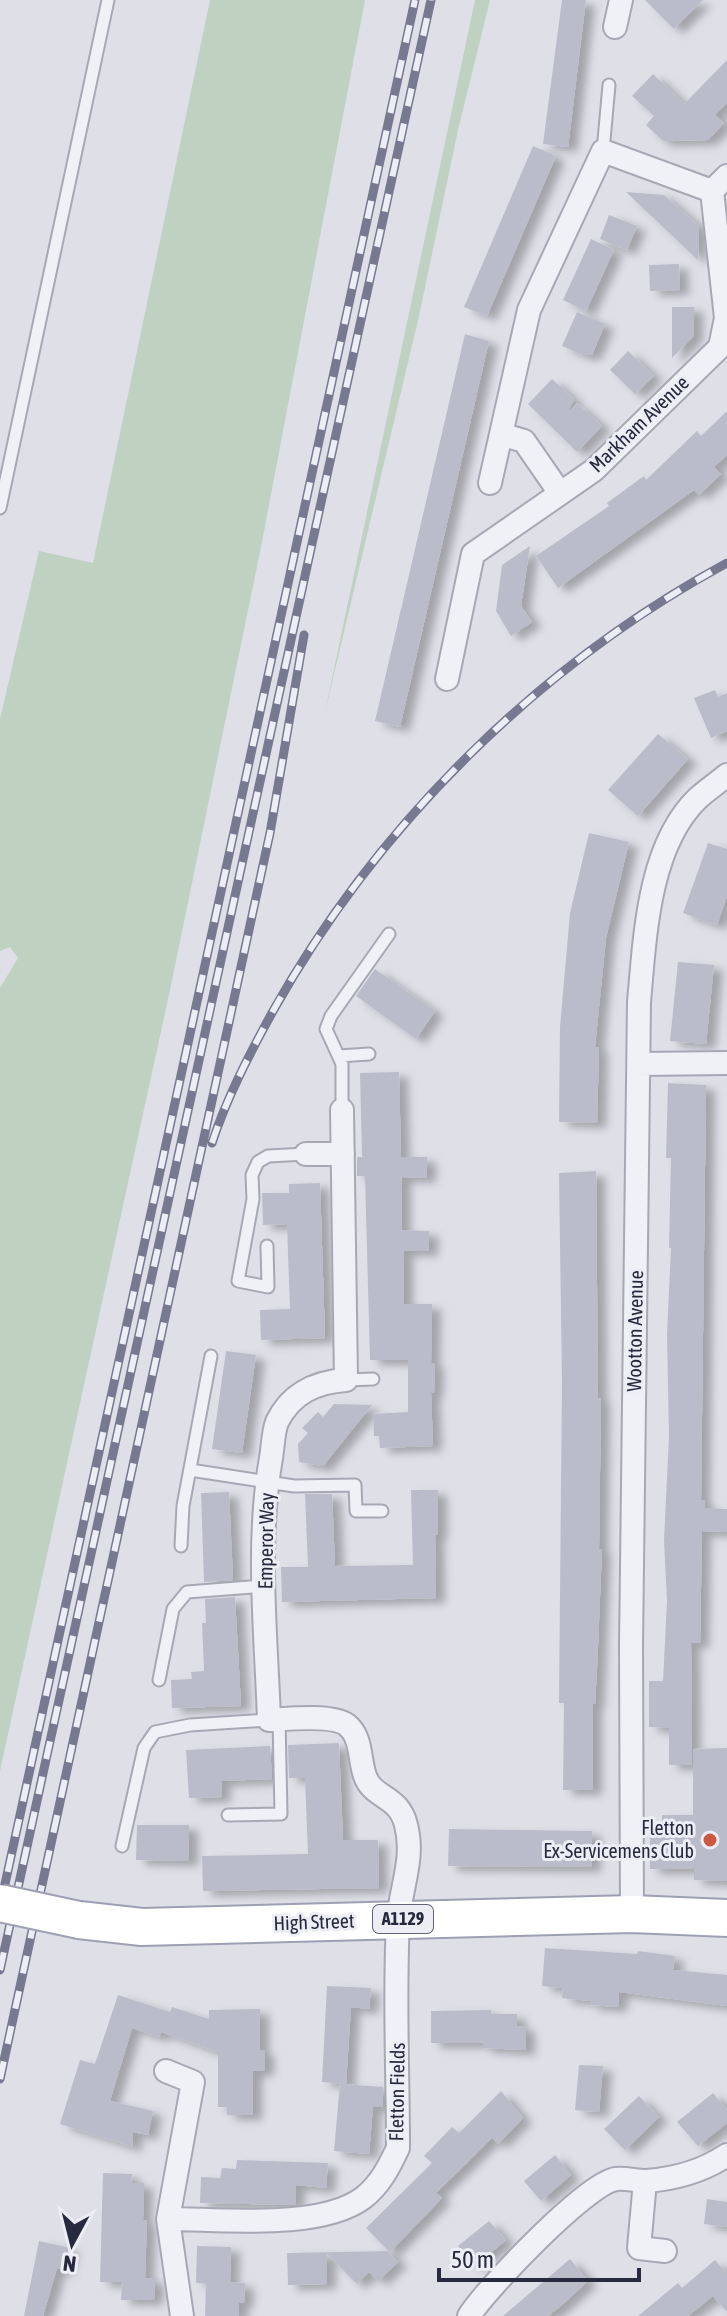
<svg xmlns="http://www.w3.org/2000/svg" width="727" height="2316" viewBox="0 0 727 2316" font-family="'Asap Condensed',sans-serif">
	<defs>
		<filter id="shadow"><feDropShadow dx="9" dy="5" stdDeviation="4" flood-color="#0004"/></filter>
	</defs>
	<rect width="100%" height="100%" fill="#dedfe7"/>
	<path fill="#bfd1c0" d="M210 0H365L261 547 170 990 0 1771V988L18 958 10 947 0 951V719L39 551 93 563Z
		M475 0H490L458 130 419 316 325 712Z"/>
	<path fill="#bbbcca" filter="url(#shadow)" d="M562 0H586L568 147 543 144Z
		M645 0H703L674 29Z
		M727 60V103L715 115 724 123 708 140 663 141 646 125 654 116 632 96 653 74 684 104Z
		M533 146 556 156 487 316 464 307Z
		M626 192 664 195 699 226 698 260Z
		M609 215 637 226 627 250 600 239Z
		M591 239 614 250 586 311 563 300Z
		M679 264 680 290 650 291 649 265Z
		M672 307H694V336L672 358Z
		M577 312 605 324 592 355H583L562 346Z
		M465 334 489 341 400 727 375 721Z
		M628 351 654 376 635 394 610 370Z
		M552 379 574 399 568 412 577 403 602 426 577 452 528 404Z
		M727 411V455L714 467 721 474 699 495 694 490 558 588 536 556 609 506 607 503 644 476 646 480 697 431 701 436Z
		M530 546 521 606 532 622 511 636 496 611 502 565Z
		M715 690 718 697 727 693V731L711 738 694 698Z
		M658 734 688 759 638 816 608 790Z
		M589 833 629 842 606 938 595 1047H599L597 1123 559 1122 560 1027 570 913Z
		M708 843 727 849V896L717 925 683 913Z
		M678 962 714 965 706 1044 670 1041Z
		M375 969 435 1011 416 1039 356 996Z
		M399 1072 401 1157H427V1178L402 1177V1230L429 1231V1251H404V1304H432L431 1363H435L434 1393H431L433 1446 380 1448 379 1436H374L373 1414 408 1412V1360H370L365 1176H357V1157H364L362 1156 360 1073Z
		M668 1083 706 1085 701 1500H705L704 1508 727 1509V1532L702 1531 700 1643H691L692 1765H669V1728L649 1727V1681H663L667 1601 664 1541 669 1436 667 1334 671 1248H669L671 1158H666Z
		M596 1171 598 1398H601L599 1549H602L597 1669 595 1704H593V1790H563L564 1703H559L562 1383 559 1173Z
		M320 1183 325 1338 261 1340 260 1310 290 1309 287 1224 263 1225 262 1193H289V1184Z
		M226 1351 256 1355 242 1453 212 1449Z
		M334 1404 372 1405 323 1466 299 1462 298 1444 308 1433 302 1428 318 1412 323 1417Z
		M411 1490H438V1534L435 1535 436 1598 282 1602 281 1567H308L305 1494H332L335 1566 413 1565Z
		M229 1492 233 1580 204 1582 201 1493Z
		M235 1597 241 1706 172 1708 171 1680 192 1679 191 1672 204 1671 202 1623H206L205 1599Z
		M339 1743 343 1840H378L379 1888 203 1891 202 1856 308 1854 305 1778H289L288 1745Z
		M270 1746 272 1779 221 1781 222 1797 189 1798 186 1750Z
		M727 1748V1881L694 1880V1869H650V1832H662V1815H693V1749Z
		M137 1825H189V1861L136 1860Z
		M449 1829 592 1831V1867L448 1866Z
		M545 1948 637 1954 638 1951 675 1956 673 1970 727 1975V2006L619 1992 618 2007 590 2005V2001L562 1998 563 1988 542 1986Z
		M327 1986 371 1988 369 2009 351 2007 346 2084 322 2082Z
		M118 1995 170 2012 172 2007 209 2019V2010L260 2009V2050H265V2071H253V2115H227V2107H218V2052L161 2032 159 2037 132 2028 110 2101 153 2111 148 2135 133 2132V2147L60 2124 80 2060 95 2064Z
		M491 2010V2014H517V2026H526V2050L483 2048V2043H431V2011Z
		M579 2065 603 2066 599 2112 575 2110Z
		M340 2084 383 2087V2107L373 2106 369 2154 334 2151Z
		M501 2091 523 2118 498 2144 492 2138 436 2193 442 2198 389 2253 398 2262 378 2281 369 2272 357 2284 327 2254V2284L288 2285 287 2253 389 2251 366 2228 432 2163 424 2156 452 2127 459 2133Z
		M713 2093 727 2110V2123L698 2146 677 2122Z
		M639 2096 659 2117 625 2150 604 2129Z
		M555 2155 571 2175 541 2201 524 2181Z
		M237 2160 328 2163 326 2188 296 2185 295 2205 200 2203 201 2177 220 2178 222 2168 236 2169Z
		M103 2173 132 2174 131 2183H144L143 2220H147L145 2278H155L154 2300H121L122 2282H100Z
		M707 2199 727 2202V2227L704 2224Z
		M489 2221 506 2240 475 2266 458 2246Z
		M39 2241 70 2248 64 2270 57 2268 43 2316H24Z
		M197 2246 231 2247 230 2282 245 2283 244 2303H239V2316H205L206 2283H196Z
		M570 2259 588 2281 562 2305 548 2316H503Z
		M715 2260 727 2274V2312L713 2296 688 2316H638L678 2283 682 2288Z"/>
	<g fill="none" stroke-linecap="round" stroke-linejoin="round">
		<defs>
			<path id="service" d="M603 151 609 85
				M0 508 108 0
				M339 1056 369 1054
				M342 1110V1064L326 1029 331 1016 389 934
				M267 1246 268 1287 238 1281 253 1199 252 1175 258 1162 268 1156 306 1154
				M346 1380 373 1379
				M190 1470 294 1486 355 1485 356 1511H382
				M181 1546 183 1506 211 1356
				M159 1680 173 1609 187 1592 264 1586
				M228 1815 281 1814 279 1719
				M122 1846 144 1748 155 1732 190 1725 269 1720"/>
			<path id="minor" d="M615 27 621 0
				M712 191 727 176
				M501 434 524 441 560 493
				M490 483 529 310 603 151 712 191
				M447 679 473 554 594 470 720 347 726 318 712 191
				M639 1064 727 1063
				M306 1154H343
				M632 1914 631 1646 639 1002C645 937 648 846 698 798 707 790 717 783 727 775
				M166 2071 193 2082 168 2219C221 2219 320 2230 363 2198 380 2185 389 2167 398 2148 398 2073 394 1997 398 1922 400 1889 415 1859 406 1825 399 1795 373 1799 365 1776 359 1759 362 1737 347 1725 332 1714 287 1719 269 1720 266 1633 256 1544 271 1458 273 1447 273 1432 277 1422 291 1393 316 1382 346 1380L342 1110
				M645 2181 639 2248 665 2251
				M168 2219 182 2316
				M469 2316C486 2289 587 2183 616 2179 626 2178 636 2181 646 2181 675 2179 703 2171 727 2155"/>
			<path id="primary" d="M79 1920 142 1927 632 1914 727 1918"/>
		</defs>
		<use href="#service" stroke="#a7a8b4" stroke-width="15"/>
		<use href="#minor" stroke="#a7a8b4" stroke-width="26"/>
		<use href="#primary" stroke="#9d9fb3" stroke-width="40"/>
		<use href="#service" stroke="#f0f1f6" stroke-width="11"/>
		<use href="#minor" stroke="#f0f1f6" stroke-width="22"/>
		<use href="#primary" stroke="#fff" stroke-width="36"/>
		<defs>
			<path id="rail" d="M212 1143C227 1097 250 1053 273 1011 378 824 539 665 727 563
				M0 1907 415 0
				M0 1970 431 0
				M0 2079 270 833 304 635"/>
		</defs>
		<use href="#rail" stroke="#777991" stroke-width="9"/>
		<use href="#rail" stroke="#edeef5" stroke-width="6" stroke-dasharray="18" stroke-linecap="butt"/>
		<defs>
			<path id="primary-bridge" d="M0 1903 79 1920"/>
		</defs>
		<use href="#primary-bridge" stroke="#9d9fb3" stroke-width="40" stroke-linecap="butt"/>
		<use href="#primary-bridge" stroke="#fff" stroke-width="36"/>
	</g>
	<circle fill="#cd5842" stroke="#edeef5" stroke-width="3" cx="710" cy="1840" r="8"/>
	<g text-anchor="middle" stroke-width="6" stroke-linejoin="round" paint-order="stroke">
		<rect fill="#edeef5" stroke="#626475" stroke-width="2" x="373" y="1905" width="60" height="28" rx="6"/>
		<g font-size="18" font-weight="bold" fill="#27293e">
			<text x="403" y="1925">A1129</text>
		</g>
		<g font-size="20" fill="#27293e" stroke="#edeef5">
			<text transform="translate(639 424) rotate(-44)" y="7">Markham Avenue</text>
			<text transform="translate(635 1331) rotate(-89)" y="7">Wootton Avenue</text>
			<text transform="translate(266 1541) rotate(-89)" y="7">Emperor Way</text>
			<text transform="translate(314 1922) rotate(-2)" y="7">High Street</text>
			<text transform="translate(397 2092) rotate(-89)" y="7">Fletton Fields</text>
		</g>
		<g font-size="20" fill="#27293e" stroke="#edeef5" text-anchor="end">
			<text x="694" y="1835">Fletton<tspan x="694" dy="23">Ex-Servicemens Club</tspan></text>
		</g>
	</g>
	<g transform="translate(72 2244) rotate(187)" stroke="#edeef5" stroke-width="6" paint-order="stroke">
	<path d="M0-6L14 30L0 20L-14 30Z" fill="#27293e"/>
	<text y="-12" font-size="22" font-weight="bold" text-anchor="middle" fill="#27293e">N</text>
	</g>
	<path d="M439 2268v12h200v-12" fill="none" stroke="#27293e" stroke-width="4"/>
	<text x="451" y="2268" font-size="24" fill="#27293e" stroke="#edeef5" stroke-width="6" paint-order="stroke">50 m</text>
</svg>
